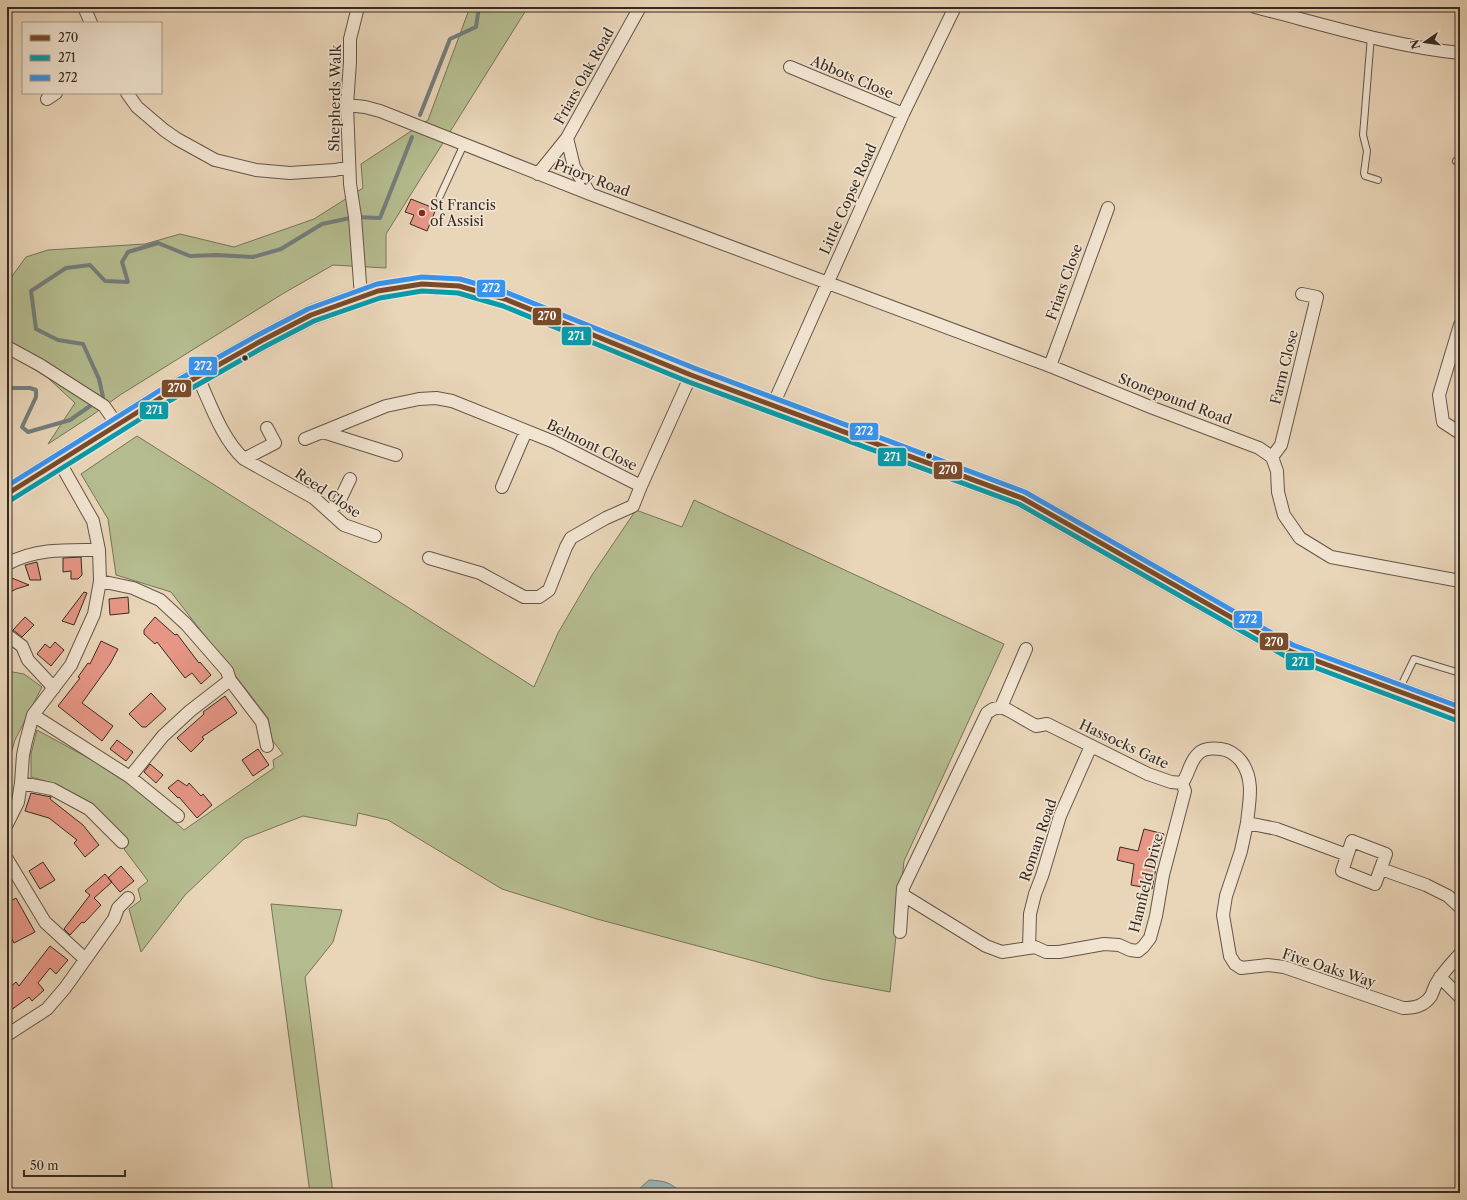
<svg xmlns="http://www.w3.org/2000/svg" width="1467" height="1200" viewBox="0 0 1467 1200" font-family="'Libre Caslon Text',serif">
	<rect width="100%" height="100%" fill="#e9d5b8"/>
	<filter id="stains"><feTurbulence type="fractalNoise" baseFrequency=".005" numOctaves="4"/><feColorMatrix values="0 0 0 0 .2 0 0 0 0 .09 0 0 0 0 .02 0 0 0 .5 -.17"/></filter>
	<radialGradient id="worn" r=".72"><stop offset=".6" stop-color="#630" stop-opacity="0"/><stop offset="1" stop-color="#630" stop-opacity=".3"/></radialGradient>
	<path fill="#b5bd90" stroke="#767459" d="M470 7H528L386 234V268L333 265 284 293 120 395 91 416 48 444 75 403 48 378 7 352V287L10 279 26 257 48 250 145 244 180 234 234 247 314 219 363 188 361 164 428 120Z
		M137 436 534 687 558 633 592 575 636 510 682 527 694 500 1004 644 904 861 890 992 821 979 597 919 502 889 388 820 358 813 356 826 303 816 244 839 185 895 141 952 129 909 141 900 138 889 148 881 124 849 129 841 81 797 49 782 31 777V754L37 730 92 760 132 784 184 830 274 768 273 760 283 754 272 740 268 718 171 592 116 575 108 519 81 474Z
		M7 671 24 674 42 687 15 740 12 750H7Z
		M271 904 342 910 333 942 305 977 333 1193H310Z"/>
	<path fill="#9bb6b9" stroke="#737e7d" d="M649 1180C666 1181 669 1182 682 1193H638L639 1189Z"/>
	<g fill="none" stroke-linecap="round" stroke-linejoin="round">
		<path stroke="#737e7d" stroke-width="4" d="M420 115 450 39 476 27 479 7
			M7 388H30L36 390V397L22 427 28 432 70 420 103 397 99 379 83 344 58 340 36 329 31 291 66 268 90 265 105 281 128 282 122 262 128 252 158 243 190 256 216 255 253 257 281 249 322 224 355 217 380 218 412 137"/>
	</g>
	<path fill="#e79686" stroke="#372a22" d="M411 199 436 209 427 231 410 224 414 215 405 212Z
		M81 557 82 575 78 579H71V571L63 572V558Z
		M37 562 41 580H30L25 565Z
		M7 576 29 585 16 589 7 594Z
		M84 592 87 593 74 625 62 621Z
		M128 597 129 613 110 615 109 599Z
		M25 617 34 625 22 637 13 630Z
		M155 617 175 635 177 634 199 663 200 662 211 675 201 684 192 673 185 678 157 642 155 644 144 634V630Z
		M101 641 118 649 110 664 82 703 113 726 102 741 58 706 80 678 78 677 88 663 90 664Z
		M55 642 64 650 51 666 37 654 45 644 50 648Z
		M151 693 166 709 146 727H142L129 714Z
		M225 696 237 713 202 737 204 739 191 752 177 738 204 714 203 712Z
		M117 740 133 752 126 761 110 749Z
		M258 749 269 765 253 776 242 760Z
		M150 764 163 775 156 783 144 772Z
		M178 780 187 786 189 783 201 796 203 794 212 805 197 818 179 797 178 798 168 788Z
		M31 793 51 797 50 799 83 825 99 845 85 857 74 843 77 840 49 818 25 811Z
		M1144 829 1164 834 1155 868H1156L1152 889 1131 885 1134 864 1117 860 1120 847 1138 851Z
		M43 862 55 880 40 889 29 871Z
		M121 866 134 881 120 892 108 878Z
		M105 874 112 882 94 898 101 905 84 923 82 922 70 935 64 929 90 895 85 891Z
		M16 898 35 932 14 943 7 930V903Z
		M50 946 68 960 56 974 50 968 38 983 44 990 32 1001 29 997 7 1013V990L16 982 19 986Z"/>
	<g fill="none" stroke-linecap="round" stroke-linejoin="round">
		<defs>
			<path id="service" d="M1371 36 1363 135 1367 151 1364 173 1365 176 1378 180
				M1456 161 1460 162
				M440 196 464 144
				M1399 690 1414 659 1460 673"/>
			<path id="minor" d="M84 7 91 23
				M358 7 350 39V62L347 105 350 184 355 217 361 296
				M1255 7C1322 24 1391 46 1460 53
				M790 67 903 114
				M127 93 137 107 164 130 177 139 215 160 256 170 290 173 335 170 349 167
				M47 99 56 93
				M347 105 365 107 380 111 590 194 1050 366 1153 408 1259 448 1272 457 1277 471 1278 492 1284 515 1300 538 1331 557 1460 581
				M567 138 574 167 590 194
				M538 174 567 138 640 7
				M1460 325 1439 395 1443 422 1460 433
				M7 347 40 365 104 406 111 416 115 425
				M1050 366 1108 208
				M198 377C210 403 222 439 244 459L275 443 267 428
				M773 405 903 114 955 7
				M323 432 396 455
				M305 439 386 406 419 399 436 398 452 401 554 442 641 486 691 375
				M1272 457 1281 445 1317 297 1302 294
				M244 459 314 498 344 525 375 536
				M502 487 526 431
				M329 511 339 502 350 479
				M429 558 480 573 524 597H539L549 590 566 547 571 538 606 518 633 506 641 486
				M7 564C36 548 67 550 99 550
				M7 635 22 646 28 660 54 688
				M230 680 262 722 267 746
				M1001 707 1026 649
				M33 715 130 777 163 736 190 711 230 680 227 671 186 624 160 600 133 588 100 581
				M130 777 178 816
				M21 783 52 789 89 809 122 842
				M1247 823 1241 851 1226 896 1223 915 1230 956 1235 964 1241 968 1268 965 1284 967 1403 1008C1415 1008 1424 1006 1431 996 1433 992 1434 988 1436 984 1442 973 1452 963 1460 954
				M7 824 18 802 21 783 23 755 26 741 33 715 71 665 94 614 100 581 99 550 93 521 59 461
				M1352 841 1386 854 1375 884 1342 871Z
				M7 859 45 922 85 959
				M1381 869 1426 885 1448 896 1460 907
				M903 895 986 946 1002 952 1035 947 1046 952H1059L1104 944 1119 945 1130 950 1138 951 1143 947 1150 938 1156 916 1163 875 1185 791 1182 783
				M900 932 903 888 987 713 993 709 1001 707 1008 710 1036 726 1047 724 1148 774 1171 782 1182 783C1189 775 1189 762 1198 754 1203 748 1213 748 1221 749 1229 750 1236 755 1241 761 1255 780 1249 802 1247 823L1277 829 1347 855
				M1029 948 1030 914 1035 894 1042 876 1060 816 1091 746
				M1440 977 1460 997
				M7 1035 47 1009 65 988 114 919 118 908 128 898"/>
			<path id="primary" d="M7 494 165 395 261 341 311 315 378 291 422 284 459 286 505 299 691 375 1022 498 1290 651 1460 714"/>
		</defs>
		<use href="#service" stroke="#645548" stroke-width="8"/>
		<use href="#minor" stroke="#645548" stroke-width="14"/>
		<use href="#primary" stroke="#372a22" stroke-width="21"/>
		<use href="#service" stroke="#f1e4d1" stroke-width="6"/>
		<use href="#minor" stroke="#f1e4d1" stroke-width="12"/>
		<use href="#primary" stroke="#e4ba7c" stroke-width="19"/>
		<defs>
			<path id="bus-1" d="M7 494 165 395 261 341 311 315 378 291 422 284 459 286 505 299 691 375 1022 498 1290 651 1460 714"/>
			<path id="bus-2" d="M11 500 169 401 264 347 314 321 380 298 422 291 458 293 503 306 689 382 1019 504 1287 657 1458 721"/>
			<path id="bus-3" d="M7 486 162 389 258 335 308 309 377 284 422 277 460 279 508 293 694 368 1025 492 1293 645 1460 707"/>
		</defs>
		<use href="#bus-1" stroke="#f1e4d1" stroke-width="8"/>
		<use href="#bus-2" stroke="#f1e4d1" stroke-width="8"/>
		<use href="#bus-3" stroke="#f1e4d1" stroke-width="8"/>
		<use href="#bus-1" stroke="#7a4b2a" stroke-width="5"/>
		<use href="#bus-2" stroke="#089bab" stroke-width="5"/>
		<use href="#bus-3" stroke="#3793f0" stroke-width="5"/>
	</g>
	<circle fill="#8f2418" stroke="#f1e4d1" stroke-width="1.5" cx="422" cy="213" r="4"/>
	<g fill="#372a22" stroke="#f1e4d1" stroke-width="1.5">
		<circle cx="245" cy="358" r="3.5"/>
		<circle cx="929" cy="456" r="3.5"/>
	</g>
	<g text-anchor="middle" stroke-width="3.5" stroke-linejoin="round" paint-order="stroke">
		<g font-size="14" fill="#372a22" stroke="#f1e4d1">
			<text transform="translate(584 76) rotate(-61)" y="5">Friars Oak Road</text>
			<text transform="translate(852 77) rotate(23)" y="5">Abbots Close</text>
			<text transform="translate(335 98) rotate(-89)" y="5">Shepherds Walk</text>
			<text transform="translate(592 178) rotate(21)" y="5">Priory Road</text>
			<text transform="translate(848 199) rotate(-66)" y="5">Little Copse Road</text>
			<text transform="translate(1064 282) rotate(-70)" y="5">Friars Close</text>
			<text transform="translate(1284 367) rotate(-76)" y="5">Farm Close</text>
			<text transform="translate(1175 399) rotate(21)" y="5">Stonepound Road</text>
			<text transform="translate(592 445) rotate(26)" y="5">Belmont Close</text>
			<text transform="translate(328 493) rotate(34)" y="5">Reed Close</text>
			<text transform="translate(1124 744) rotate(25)" y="5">Hassocks Gate</text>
			<text transform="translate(1038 840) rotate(-71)" y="5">Roman Road</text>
			<text transform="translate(1146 883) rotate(-76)" y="5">Hamfield Drive</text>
			<text transform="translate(1329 968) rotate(18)" y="5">Five Oaks Way</text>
		</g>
		<g font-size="14" fill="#372a22" stroke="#f1e4d1" text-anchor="start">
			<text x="430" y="210">St Francis<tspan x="430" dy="16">of Assisi</tspan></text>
		</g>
	</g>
	<g stroke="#f1e4d1" stroke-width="1.5">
		<rect x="476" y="279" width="30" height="19" rx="4" fill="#3793f0"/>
		<rect x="532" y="307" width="30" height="19" rx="4" fill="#7a4b2a"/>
		<rect x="561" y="326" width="31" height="20" rx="4" fill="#089bab"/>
		<rect x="188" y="356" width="30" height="20" rx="4" fill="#3793f0"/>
		<rect x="161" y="379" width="31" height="19" rx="4" fill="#7a4b2a"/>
		<rect x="139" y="401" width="30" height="19" rx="4" fill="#089bab"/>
		<rect x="849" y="422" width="30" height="19" rx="4" fill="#3793f0"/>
		<rect x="877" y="447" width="30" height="20" rx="4" fill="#089bab"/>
		<rect x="933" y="461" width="30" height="19" rx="4" fill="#7a4b2a"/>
		<rect x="1233" y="610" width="30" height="19" rx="4" fill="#3793f0"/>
		<rect x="1259" y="632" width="30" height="19" rx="4" fill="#7a4b2a"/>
		<rect x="1285" y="652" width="30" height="19" rx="4" fill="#089bab"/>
	</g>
	<g font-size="11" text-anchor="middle" font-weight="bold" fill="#fff">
		<text x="491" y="292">272</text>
		<text x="547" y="320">270</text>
		<text x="576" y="340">271</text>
		<text x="203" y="370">272</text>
		<text x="177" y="392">270</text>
		<text x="154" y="414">271</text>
		<text x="864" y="435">272</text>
		<text x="892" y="461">271</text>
		<text x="948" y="474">270</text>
		<text x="1248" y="623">272</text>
		<text x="1274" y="646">270</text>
		<text x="1300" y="666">271</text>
	</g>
	<rect width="1467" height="1200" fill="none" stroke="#e9d5b8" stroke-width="24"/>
	<rect x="8" y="8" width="1451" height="1184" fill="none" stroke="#372a22" stroke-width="2"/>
	<rect x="12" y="12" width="1443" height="1176" fill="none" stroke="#372a22"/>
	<rect x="22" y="22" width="140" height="72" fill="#f1e4d1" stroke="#a79a8b"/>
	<rect x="30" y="35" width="20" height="6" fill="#7a4b2a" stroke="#a79a8b"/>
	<text x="58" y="42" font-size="12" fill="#372a22">270</text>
	<rect x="30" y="55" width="20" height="6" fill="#089bab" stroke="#a79a8b"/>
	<text x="58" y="62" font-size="12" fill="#372a22">271</text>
	<rect x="30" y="75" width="20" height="6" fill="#3793f0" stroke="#a79a8b"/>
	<text x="58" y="82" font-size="12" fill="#372a22">272</text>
	<g transform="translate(1425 42) rotate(257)" stroke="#f1e4d1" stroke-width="3" paint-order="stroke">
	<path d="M0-3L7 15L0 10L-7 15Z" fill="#372a22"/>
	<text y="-6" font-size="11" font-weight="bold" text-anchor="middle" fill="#372a22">N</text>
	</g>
	<path d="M24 1170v6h101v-6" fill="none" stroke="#372a22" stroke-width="2"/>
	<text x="30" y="1170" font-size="12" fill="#372a22" stroke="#f1e4d1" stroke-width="3" paint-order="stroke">50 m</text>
	<rect width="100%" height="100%" filter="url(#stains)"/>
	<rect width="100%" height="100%" fill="url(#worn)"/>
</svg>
